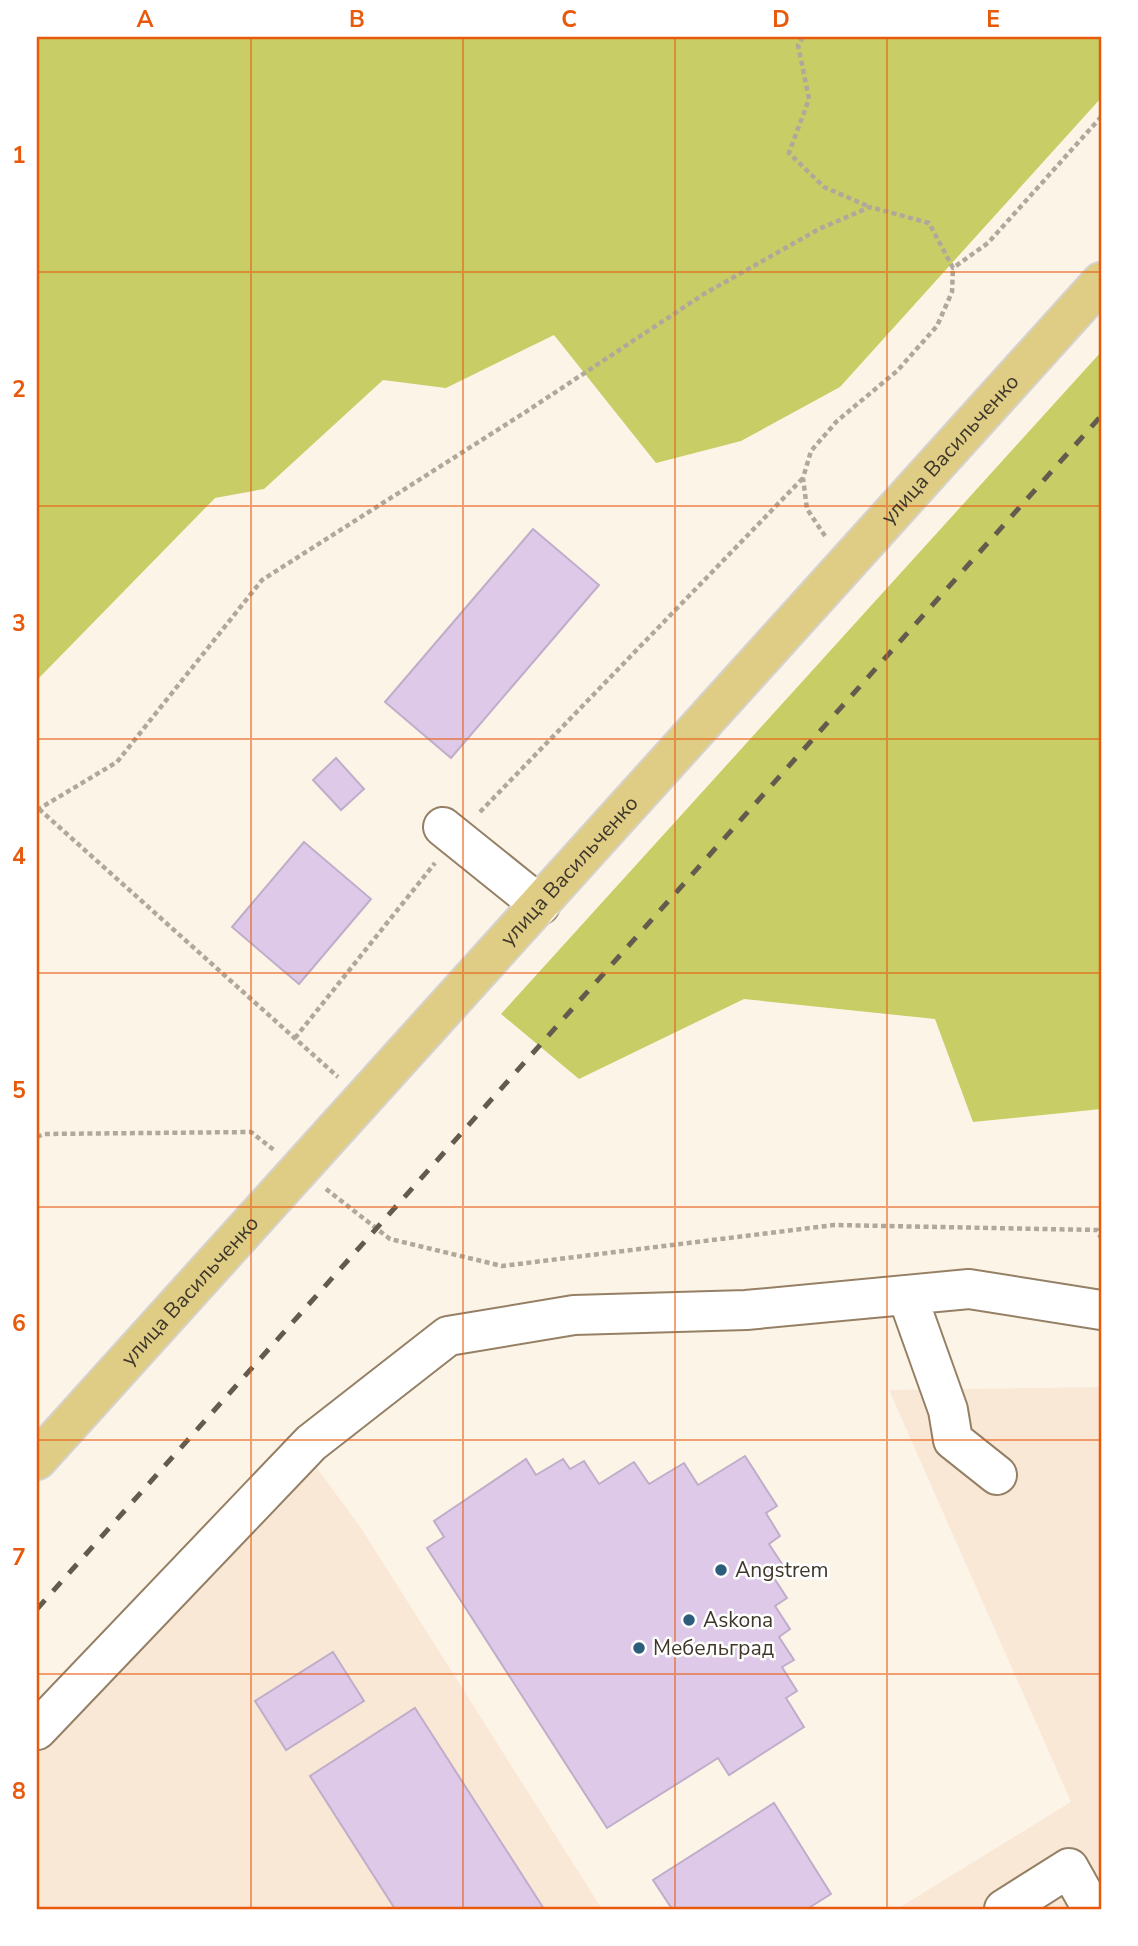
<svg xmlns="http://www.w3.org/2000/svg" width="1138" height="1946" viewBox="0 0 1138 1946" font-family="'Nunito Sans',sans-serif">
	<rect width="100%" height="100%" fill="#fdf4e8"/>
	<path fill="#fae8d7" d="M1101 1387V1909H897L1071 1802 889 1390Z
		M306 1453 361 1528 602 1909H37V1754Z"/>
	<path fill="#c8cd65" d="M37 37H1101V98L840 387 741 441 656 463 554 335 446 388 383 380 264 489 215 498 37 680Z
		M1101 352V1109L973 1122 935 1019 744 999 579 1079 501 1014Z"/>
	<path fill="#decae8" stroke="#c0adca" stroke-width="2" d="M533 529 599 585 451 758 385 702Z
		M336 758 364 789 341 810 313 780Z
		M304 842 371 899 299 984 232 927Z
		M745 1456 777 1506 766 1513 780 1536 769 1544 784 1567 772 1575 787 1598 775 1606 790 1629 779 1637 794 1660 782 1667 797 1691 786 1698 804 1727 729 1775 718 1758 607 1828 427 1548 444 1537 434 1521 526 1459 536 1475 563 1459 570 1469 584 1461 599 1484 634 1462 649 1484 684 1463 698 1485Z
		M333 1652 364 1701 286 1750 255 1701Z
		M415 1708 544 1909H395L310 1776Z
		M774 1803 831 1894 807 1909H672L653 1880Z"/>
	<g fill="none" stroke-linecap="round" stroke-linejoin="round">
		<defs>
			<path id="minor" d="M443 827 540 905
				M907 1295 948 1410 953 1440 997 1475
				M37 1730 311 1443 448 1336 574 1315 746 1310 969 1289 1101 1310
				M1004 1909 1069 1868 1092 1909"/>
			<g id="major">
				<path id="s1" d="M37 1460 1101 282"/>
			</g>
		</defs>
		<use href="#minor" stroke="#958065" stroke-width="42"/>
		<use href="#major" stroke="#d5d3d0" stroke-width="42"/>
		<path stroke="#b1a89c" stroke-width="4.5" stroke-dasharray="5 3.5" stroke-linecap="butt" d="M803 37 798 45 809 99 789 153 824 187 870 207
			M825 536 807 509 803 478 811 451 837 421 897 371 937 326 952 292 953 268
			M39 809 338 1077
			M37 810 117 762 262 580 524 413 704 294 819 229 870 207 929 223 953 268 988 243 1101 117
			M480 812 803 478
			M295 1038 435 863
			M37 1137 44 1134 251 1132 274 1150
			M326 1189 390 1239 502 1266 834 1225 1097 1230 1101 1238"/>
		<use href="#minor" stroke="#fff" stroke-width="38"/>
		<use href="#major" stroke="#dfcc85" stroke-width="38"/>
		<path stroke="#645b4f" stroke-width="5" stroke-dasharray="12 12" stroke-linecap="butt" d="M37 1609 1101 416"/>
	</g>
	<path fill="none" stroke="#e8590c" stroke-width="2" stroke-opacity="0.55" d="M251 37V1909M463 37V1909M675 37V1909M887 37V1909M37 272H1101M37 506H1101M37 739H1101M37 973H1101M37 1207H1101M37 1440H1101M37 1674H1101"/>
	<g fill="#2e5d7c" stroke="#fff" stroke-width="2.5">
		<circle cx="721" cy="1570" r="7"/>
		<circle cx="689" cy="1620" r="7"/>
		<circle cx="639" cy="1648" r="7"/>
	</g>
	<g text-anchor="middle" stroke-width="5" stroke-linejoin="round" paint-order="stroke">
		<g font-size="21" fill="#40372b" stroke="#fff">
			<text dy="7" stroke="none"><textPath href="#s1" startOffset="1362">улица Васильченко</textPath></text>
			<text dy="7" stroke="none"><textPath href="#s1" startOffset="794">улица Васильченко</textPath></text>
			<text dy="7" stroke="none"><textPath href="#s1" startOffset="228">улица Васильченко</textPath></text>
		</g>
		<g font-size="21" fill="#40372b" stroke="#fff" text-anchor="start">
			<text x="735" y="1577">Angstrem</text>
			<text x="703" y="1627">Askona</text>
			<text x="653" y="1655">Мебельград</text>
		</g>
	</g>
	<rect width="1138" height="1946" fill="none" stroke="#ffffff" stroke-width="77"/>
	<rect x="38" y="38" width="1062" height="1870" fill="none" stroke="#e8590c" stroke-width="2.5"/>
	<g font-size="23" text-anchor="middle" font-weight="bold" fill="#e8590c">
		<text x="145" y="27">A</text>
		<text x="357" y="27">B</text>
		<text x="569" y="27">C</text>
		<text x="781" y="27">D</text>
		<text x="993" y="27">E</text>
		<text x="19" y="163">1</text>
		<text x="19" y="397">2</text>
		<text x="19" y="631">3</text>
		<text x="19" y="864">4</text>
		<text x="19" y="1098">5</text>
		<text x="19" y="1331">6</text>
		<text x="19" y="1565">7</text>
		<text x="19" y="1799">8</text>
	</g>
</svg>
